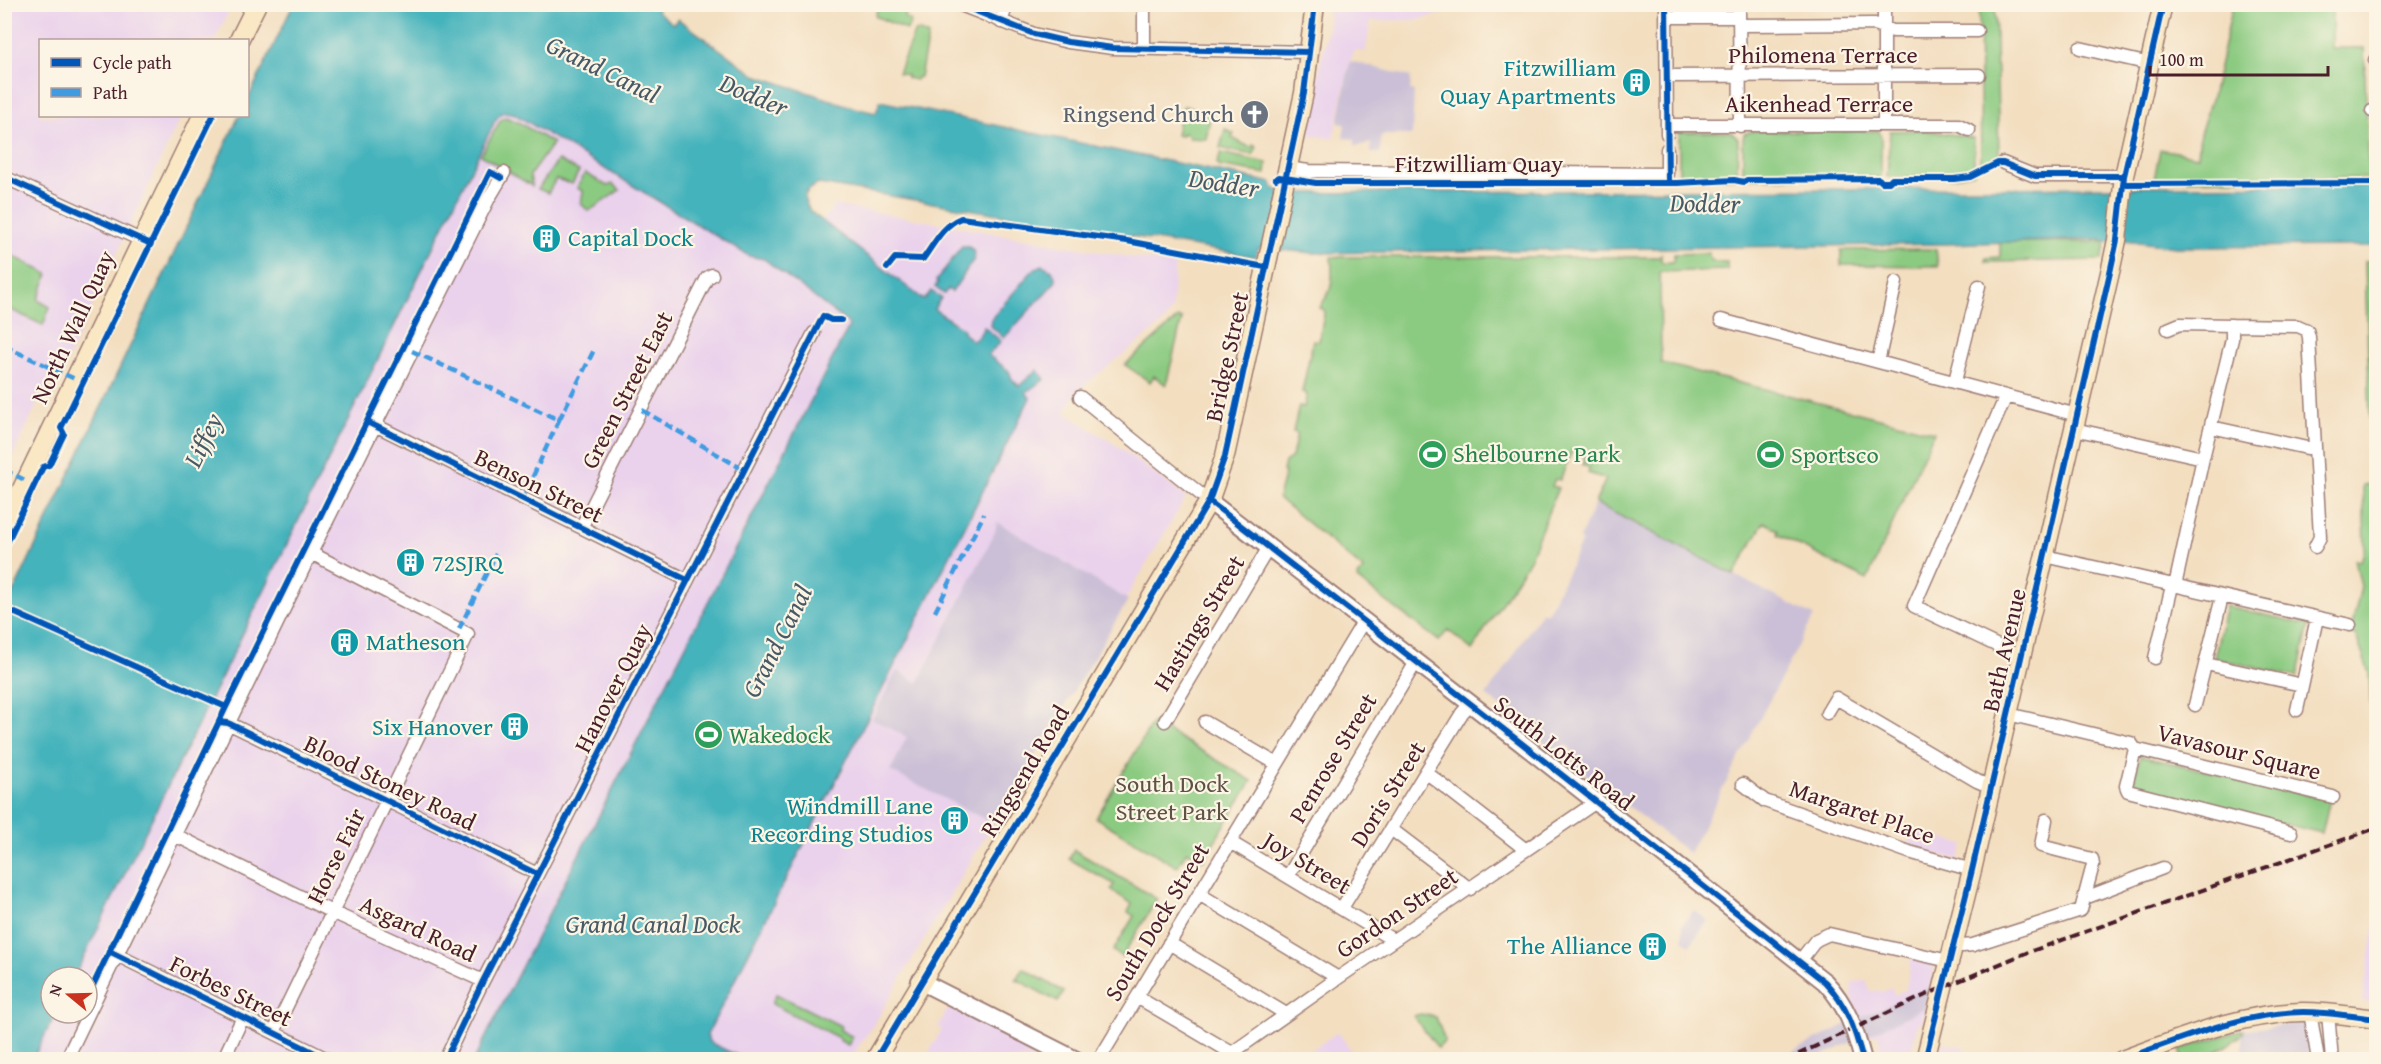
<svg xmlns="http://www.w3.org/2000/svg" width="2381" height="1064" viewBox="0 0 2381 1064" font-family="'Gentium Book Plus',serif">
	<rect width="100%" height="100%" fill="#fcf5e5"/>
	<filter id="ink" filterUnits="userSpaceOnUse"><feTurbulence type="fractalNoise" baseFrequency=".0167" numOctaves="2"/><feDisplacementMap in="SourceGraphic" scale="12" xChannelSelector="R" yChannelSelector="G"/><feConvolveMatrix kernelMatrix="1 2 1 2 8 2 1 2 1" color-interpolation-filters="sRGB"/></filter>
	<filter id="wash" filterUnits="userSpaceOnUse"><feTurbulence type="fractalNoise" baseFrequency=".008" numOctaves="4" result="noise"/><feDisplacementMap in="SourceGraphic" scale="24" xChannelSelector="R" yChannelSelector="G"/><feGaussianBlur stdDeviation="1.35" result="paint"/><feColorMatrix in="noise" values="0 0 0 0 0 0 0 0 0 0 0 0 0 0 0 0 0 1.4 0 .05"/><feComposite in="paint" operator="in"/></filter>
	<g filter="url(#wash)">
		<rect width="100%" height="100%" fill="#f3dec0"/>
		<path fill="#ead1ec" d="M5 5H232L215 40H40V116H181L66 363 48 382 5 472Z
			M1329 5H1437L1440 14 1418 20 1371 21 1365 52 1355 50 1350 61 1333 139 1307 134 1329 22Z
			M509 111 749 256 764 259 785 271 834 205 1175 265 1172 310 1163 323 1078 390 1065 413 1119 447 1186 497 874 1024 850 1059 33 1060 56 1013H87V977H74L496 119 503 112Z
			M1913 831 1964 844 1959 860 1908 846Z
			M2376 917V1003L2362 1001Z
			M1911 958 1935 963 1926 1009 1922 1023H1918L1909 1059H1884L1878 1034 1866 1036 1852 998V982L1866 981 1871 992 1879 990 1881 993 1891 988 1894 995 1906 990Z
			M949 1007 1052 1059H925L942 1029 938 1027Z
			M1338 1032 1357 1059H1298Z
			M1942 1043 1963 1047 1970 1056 1965 1059H1938Z"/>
		<path fill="#cabfd6" d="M1350 61 1411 77 1410 91H1414L1412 135H1381L1380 153H1371V143L1355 146V139L1343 138 1345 124 1338 123Z
			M1595 503 1814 616 1689 853 1574 765 1572 750 1569 747 1566 745 1552 749 1486 695 1503 672 1542 611 1546 613 1550 608 1582 541 1579 540Z
			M997 522 1128 600 994 824 890 771 907 737 872 719 897 670 918 683 995 532Z
			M1694 910 1708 921 1690 945 1683 940 1682 925Z
			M1930 987 1926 1007 1866 1036 1815 1059 1776 1060 1859 1018Z
			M2307 1023 2309 1059H2243V1030Z"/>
		<path fill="#8bca81" stroke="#6a7456" stroke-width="1.5" d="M879 5H910L904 17 911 21 907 30 875 16Z
			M1979 5H1995L1999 155 1981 164Z
			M2233 5H2332V48H2364L2369 178 2154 180 2160 149 2198 156 2200 134 2213 93Z
			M918 31 928 36 920 77H918L916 80 907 78V75L898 73 914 33Z
			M1184 106 1211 112 1206 139 1189 138V135L1183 133 1181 136 1176 135 1181 109Z
			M505 117 518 122 553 143 530 175 532 186 481 155 500 121Z
			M1225 129 1234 134 1232 138 1251 148 1253 145 1257 147 1253 155 1220 148Z
			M1923 130 1974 138V173L1953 177H1887L1890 131Z
			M1752 131H1879L1881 137V177L1743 178V139L1744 134Z
			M1679 132H1731L1738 139 1737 178 1679 177Z
			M1221 153 1267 163 1266 174 1218 166 1217 163Z
			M558 160 579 171 572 184 556 179 548 193 538 189Z
			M585 173 607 186 613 184 620 190 589 211 581 204 583 191 577 188Z
			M2000 242H2106L2102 260 1986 262V258L2000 257Z
			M1936 249 1938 266 1841 265V250Z
			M5 252 48 274 38 300 50 307 43 325 5 307Z
			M1709 253V257L1714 262H1727V270L1660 272 1661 363 1934 432 1867 580 1777 534 1778 530 1764 522 1734 575 1595 503 1606 479 1588 473 1590 468 1583 465 1585 456 1572 451 1560 480 1555 479 1552 486 1558 488 1529 560 1472 650 1448 630 1439 641 1357 579 1363 569 1278 498 1285 472 1283 471 1285 462 1292 457 1297 433 1293 432 1299 406 1304 407 1307 394 1302 392 1313 340 1319 341 1325 310 1320 308C1322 302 1324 301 1327 296 1334 285 1332 268 1331 257H1659L1661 254V262H1673L1674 254Z
			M2365 261H2376V803L2369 673 2356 636 2350 634 2361 587 2355 560 2361 561 2365 548 2363 485 2372 484Z
			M1178 318 1182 319 1166 385 1154 376 1150 382 1125 365Z
			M2226 606 2309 625 2297 677 2214 658Z
			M1153 722 1252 781 1203 860 1187 851 1177 867 1096 818Z
			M2140 756 2330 799 2322 833 2135 788 2133 784Z
			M1074 850 1157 899 1122 957 1113 951 1134 916 1128 912 1132 904 1111 890 1114 884 1069 859Z
			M1023 968 1064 992 1058 1002 1016 979Z
			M776 994 841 1026 840 1030 853 1037 848 1045 839 1040V1038L772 1004Z
			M1421 1014 1436 1017 1445 1041 1438 1048 1413 1016Z
			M2243 1030V1034L2223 1048 2202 1059H2183L2180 1049Z"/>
		<path fill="#44b3bc" stroke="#476974" stroke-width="1.5" d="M293 5H660L657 11 673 24 678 19 755 75 855 108 876 113 880 101 1272 183 1274 189 1289 193 2112 187C2121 191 2136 188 2146 186L2376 185V246L2176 247 2125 240 2106 242 2102 239 1946 244 1313 253 1261 248 1258 249 1256 257 819 184C803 190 801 199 811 212L924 300 931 291 941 298 934 309 963 329V333L973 341 979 336 984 327 1001 341 988 355 1009 371 1012 379 1019 386 1037 370 1045 379 1026 392 1030 398 707 1035 709 1042 744 1059 474 1060 849 326 848 323 764 259 749 256 513 113 503 112 496 119 74 977H51V1013H56L33 1059 5 1060V610L239 116H248V99Z
			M962 246C969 246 973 248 975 255L974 259 952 292 948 289 944 294 935 287 938 283 936 281Z
			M1042 265 1052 270 1056 279 1055 282 1004 338 990 325 991 319 1032 271Z"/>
	</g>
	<g filter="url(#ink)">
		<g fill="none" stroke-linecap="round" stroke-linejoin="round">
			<defs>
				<path id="minor" d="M958 4 1034 34 1068 42 1113 48 1309 52
					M1666 4 1667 134
					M1739 4 1740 126
					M1884 4V125
					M1666 17H1739
					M1001 22 1007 4
					M1739 25 1875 24 1893 31H1977
					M2080 48 2150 64
					M1144 49V4
					M2375 60H2376
					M1667 76 1979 75
					M2372 111H2376
					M1667 125H1959L1969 130
					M2003 163 2035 176H2124
					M1286 168 1309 171 1667 174V149
					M4 177 141 240
					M1721 320 2077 415
					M1878 362 1896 282
					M1955 381 1979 286
					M2006 396 1914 606 2021 657
					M1080 397 1209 501
					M375 425 687 580
					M2211 427 2307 448 2315 447 2309 337 2307 330 2298 326 2232 325
					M2074 429 2203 458 2232 339V325L2180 324 2168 329
					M2315 447 2320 537 2315 547
					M582 526 707 278 712 275
					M2045 556 2350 625
					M2175 586 2203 458
					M2155 658 2172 586
					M2206 664 2302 685
					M2195 705 2222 597
					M2297 710 2317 618
					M1827 713 1836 698 1977 781 1991 787
					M2008 714 2131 743 2135 749 2333 797
					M1165 721 1269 547
					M1205 722 1277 764
					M228 723 537 874
					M2135 749 2126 786 2128 791 2291 833
					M1427 773 1526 850
					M1743 784 1765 801 1909 852 1972 870
					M1391 829 1470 889
					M175 835 332 912 483 981
					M1230 842 1393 940
					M1288 876 1416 662
					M1199 894 1338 978
					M2085 898 2163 868
					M1342 908 1462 713 1471 703
					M1954 942 1963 946 1973 945 2081 910 2093 865 2092 859 2041 846 2046 820
					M1169 943 1286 1014
					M117 955 329 1060
					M1800 961 1816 940 1829 934 1949 961
					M1137 997 1232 1053
					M2310 1012 2318 1060
					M2328 1013 2332 1060
					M274 1032 468 634 311 553
					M66 1060 311 553 488 200 504 173
					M223 1060 243 1017
					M445 1060 483 981 814 333
					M1099 1060 1363 622
					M1222 1060 1338 978 1596 802"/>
				<path id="tertiary" d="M1209 501 1520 742 1825 982C1847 1005 1855 1030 1863 1060
					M920 981 1076 1060"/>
				<path id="secondary" d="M239 40 257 4
					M4 526 202 116
					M875 1060 1209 501 1225 456 1304 93 1315 4
					M1925 1060 1972 870 2111 268 2117 240 2124 176 2163 4
					M2122 1060C2180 1039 2241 1013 2303 1012 2328 1012 2352 1016 2376 1019"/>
			</defs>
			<use href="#minor" stroke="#9e7e76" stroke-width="15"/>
			<use href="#tertiary" stroke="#9e7e76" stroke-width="20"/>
			<use href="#secondary" stroke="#9e7e76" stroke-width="21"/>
			<use href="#minor" stroke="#fff" stroke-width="12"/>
			<use href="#tertiary" stroke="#fff" stroke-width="16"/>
			<use href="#secondary" stroke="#fae7c3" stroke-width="18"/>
			<path stroke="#4a1f2b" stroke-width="4" stroke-dasharray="9 4.5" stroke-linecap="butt" d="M1786 1060 1928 994 2026 953 2376 828"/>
			<path stroke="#409be1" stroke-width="4.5" stroke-dasharray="9 4.5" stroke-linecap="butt" d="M4 346 75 379
				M412 351 559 420 523 498
				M642 410 744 470
				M559 420 595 348
				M4 470 27 481
				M935 612 984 514
				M459 629 496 554"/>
			<defs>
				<path id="cycleway" d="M958 4 1034 34 1068 42 1113 48 1309 52
					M1666 4 1668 181
					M4 177 151 244
					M1276 179 1279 177 1316 183H1677L1734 180 1744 182 1747 180 1879 179 1882 182H1889L1892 179H1954L1970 177 1998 163H2003L2035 176H2124
					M2123 184 2376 183
					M887 268 895 258 923 259C934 244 943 225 961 218L1127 241 1265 267
					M367 422 687 580
					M1209 501 1520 742 1825 982C1847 1005 1855 1030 1863 1060
					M4 549 43 467 49 465 64 434 61 428 213 116
					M4 608 226 707
					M219 722 228 723 537 874
					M109 951 329 1060
					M87 998 226 707 490 172 501 178
					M445 1060 483 981 823 316 831 320H841
					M875 1060 1209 501 1225 456 1304 93 1315 4
					M1925 1060 1972 870 2111 268 2117 240 2124 176 2163 4
					M2122 1060C2180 1039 2241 1013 2303 1012 2328 1012 2352 1016 2376 1019"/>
			</defs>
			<use href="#cycleway" stroke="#fcf5e5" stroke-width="10"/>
			<use href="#cycleway" stroke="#0057b8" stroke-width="6"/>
		</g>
	</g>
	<defs>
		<symbol id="building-disc" viewBox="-11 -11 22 22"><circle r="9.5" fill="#0f9aa8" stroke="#fcf5e5"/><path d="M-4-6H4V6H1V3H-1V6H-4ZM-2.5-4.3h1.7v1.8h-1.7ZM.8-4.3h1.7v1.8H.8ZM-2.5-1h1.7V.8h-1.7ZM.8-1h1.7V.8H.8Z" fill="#fff"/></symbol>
		<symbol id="church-disc" viewBox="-11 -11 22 22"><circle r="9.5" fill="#6b7280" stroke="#fcf5e5"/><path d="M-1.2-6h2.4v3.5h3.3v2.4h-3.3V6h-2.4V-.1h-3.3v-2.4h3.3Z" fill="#fff"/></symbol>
		<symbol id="stadium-disc" viewBox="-11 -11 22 22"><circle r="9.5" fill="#2e9e5b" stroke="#fcf5e5"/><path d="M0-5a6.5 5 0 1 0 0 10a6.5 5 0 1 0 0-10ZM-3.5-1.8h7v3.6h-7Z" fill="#fff"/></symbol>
	</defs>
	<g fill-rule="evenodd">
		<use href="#building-disc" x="1620" y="66" width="33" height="33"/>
		<use href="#church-disc" x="1238" y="98" width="33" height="33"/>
		<use href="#building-disc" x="530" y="222" width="33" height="33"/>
		<use href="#stadium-disc" x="1416" y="438" width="33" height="33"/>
		<use href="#stadium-disc" x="1754" y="438" width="33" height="33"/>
		<use href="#building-disc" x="394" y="546" width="33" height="33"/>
		<use href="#building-disc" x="328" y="626" width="33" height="33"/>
		<use href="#building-disc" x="498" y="710" width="33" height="33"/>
		<use href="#stadium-disc" x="692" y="718" width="33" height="33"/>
		<use href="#building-disc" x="938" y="804" width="33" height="33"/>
		<use href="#building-disc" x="1636" y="930" width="33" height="33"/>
	</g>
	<g text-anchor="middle" stroke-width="4.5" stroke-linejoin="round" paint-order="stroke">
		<g font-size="24" fill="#4a1f2b" stroke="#fcf5e5">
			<text x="1823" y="63">Philomena Terrace</text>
			<text x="1819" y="112">Aikenhead Terrace</text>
			<text x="1479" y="172">Fitzwilliam Quay</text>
			<text transform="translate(73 327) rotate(-65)" y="8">North Wall Quay</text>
			<text transform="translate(1227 357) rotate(-78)" y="8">Bridge Street</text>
			<text transform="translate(627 390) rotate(-63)" y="8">Green Street East</text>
			<text transform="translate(539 486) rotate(26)" y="8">Benson Street</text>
			<text transform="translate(1199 623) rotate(-59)" y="8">Hastings Street</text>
			<text transform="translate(2004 650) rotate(-77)" y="8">Bath Avenue</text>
			<text transform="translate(613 688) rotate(-63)" y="8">Hanover Quay</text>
			<text transform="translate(2239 752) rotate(14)" y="8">Vavasour Square</text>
			<text transform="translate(1564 753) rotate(38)" y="8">South Lotts Road</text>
			<text transform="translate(1333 758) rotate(-59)" y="8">Penrose Street</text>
			<text transform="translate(1025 771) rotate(-59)" y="8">Ringsend Road</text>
			<text transform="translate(390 783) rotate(26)" y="8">Blood Stoney Road</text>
			<text transform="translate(1388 794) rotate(-58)" y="8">Doris Street</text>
			<text transform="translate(1862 812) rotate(19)" y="8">Margaret Place</text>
			<text transform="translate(336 856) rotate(-64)" y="8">Horse Fair</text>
			<text transform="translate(1307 863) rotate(31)" y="8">Joy Street</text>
			<text transform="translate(1397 913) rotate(-34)" y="8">Gordon Street</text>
			<text transform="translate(1157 922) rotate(-59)" y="8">South Dock Street</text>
			<text transform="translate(418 929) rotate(25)" y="8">Asgard Road</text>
			<text transform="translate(231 991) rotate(26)" y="8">Forbes Street</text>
		</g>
		<g font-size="24" fill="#0d838f" stroke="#fcf5e5" text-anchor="end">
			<text x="1616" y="76">Fitzwilliam<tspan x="1616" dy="28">Quay Apartments</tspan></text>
			<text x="568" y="246" text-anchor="start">Capital Dock</text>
			<text x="432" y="571" text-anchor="start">72SJRQ</text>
			<text x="366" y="650" text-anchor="start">Matheson</text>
			<text x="493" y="735">Six Hanover</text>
			<text x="933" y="814">Windmill Lane<tspan x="933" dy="28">Recording Studios</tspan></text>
			<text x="1632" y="954">The Alliance</text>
		</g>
		<g font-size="24" fill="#5b616d" stroke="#fcf5e5" text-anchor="end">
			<text x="1234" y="122">Ringsend Church</text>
		</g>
		<g font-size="24" fill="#27864d" stroke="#fcf5e5" text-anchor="start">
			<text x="1453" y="462">Shelbourne Park</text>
			<text x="1791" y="463">Sportsco</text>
			<text x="729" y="743">Wakedock</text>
		</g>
		<g font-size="24" fill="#5e5245" stroke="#fcf5e5">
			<text x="1172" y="792">South Dock<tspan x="1172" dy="28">Street Park</tspan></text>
		</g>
		<g font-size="26" font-style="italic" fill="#485a65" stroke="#fcf5e5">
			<text transform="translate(603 69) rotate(26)" y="9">Grand Canal</text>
			<text transform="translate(754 95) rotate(23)" y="9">Dodder</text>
			<text transform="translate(1224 183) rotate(9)" y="9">Dodder</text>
			<text transform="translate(1705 203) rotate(1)" y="9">Dodder</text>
			<text transform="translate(203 440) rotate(-64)" y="9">Liffey</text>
			<text transform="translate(777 641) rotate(-63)" y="9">Grand Canal</text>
			<text x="653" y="933">Grand Canal Dock</text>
		</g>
	</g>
	<rect width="2381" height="1064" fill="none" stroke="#fcf5e5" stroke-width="24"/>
	<rect x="39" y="39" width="210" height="78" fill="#fcf5e5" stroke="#b59f9b" stroke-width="1.5"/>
	<rect x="51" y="58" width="30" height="9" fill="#0057b8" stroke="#b59f9b" stroke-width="1.5"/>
	<text x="93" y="69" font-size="18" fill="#4a1f2b">Cycle path</text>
	<rect x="51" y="88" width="30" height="9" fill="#409be1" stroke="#b59f9b" stroke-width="1.5"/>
	<text x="93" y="99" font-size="18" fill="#4a1f2b">Path</text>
	<g transform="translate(69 995) rotate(289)"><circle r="28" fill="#fcf5e5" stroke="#b59f9b" stroke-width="1.5"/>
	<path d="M0-4.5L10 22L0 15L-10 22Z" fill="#c8321e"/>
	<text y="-9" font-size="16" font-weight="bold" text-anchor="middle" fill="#4a1f2b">N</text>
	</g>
	<path d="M2150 66v9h178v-9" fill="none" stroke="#4a1f2b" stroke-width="3"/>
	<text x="2159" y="66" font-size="18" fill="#4a1f2b" stroke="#fcf5e5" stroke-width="4.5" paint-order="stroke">100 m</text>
</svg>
